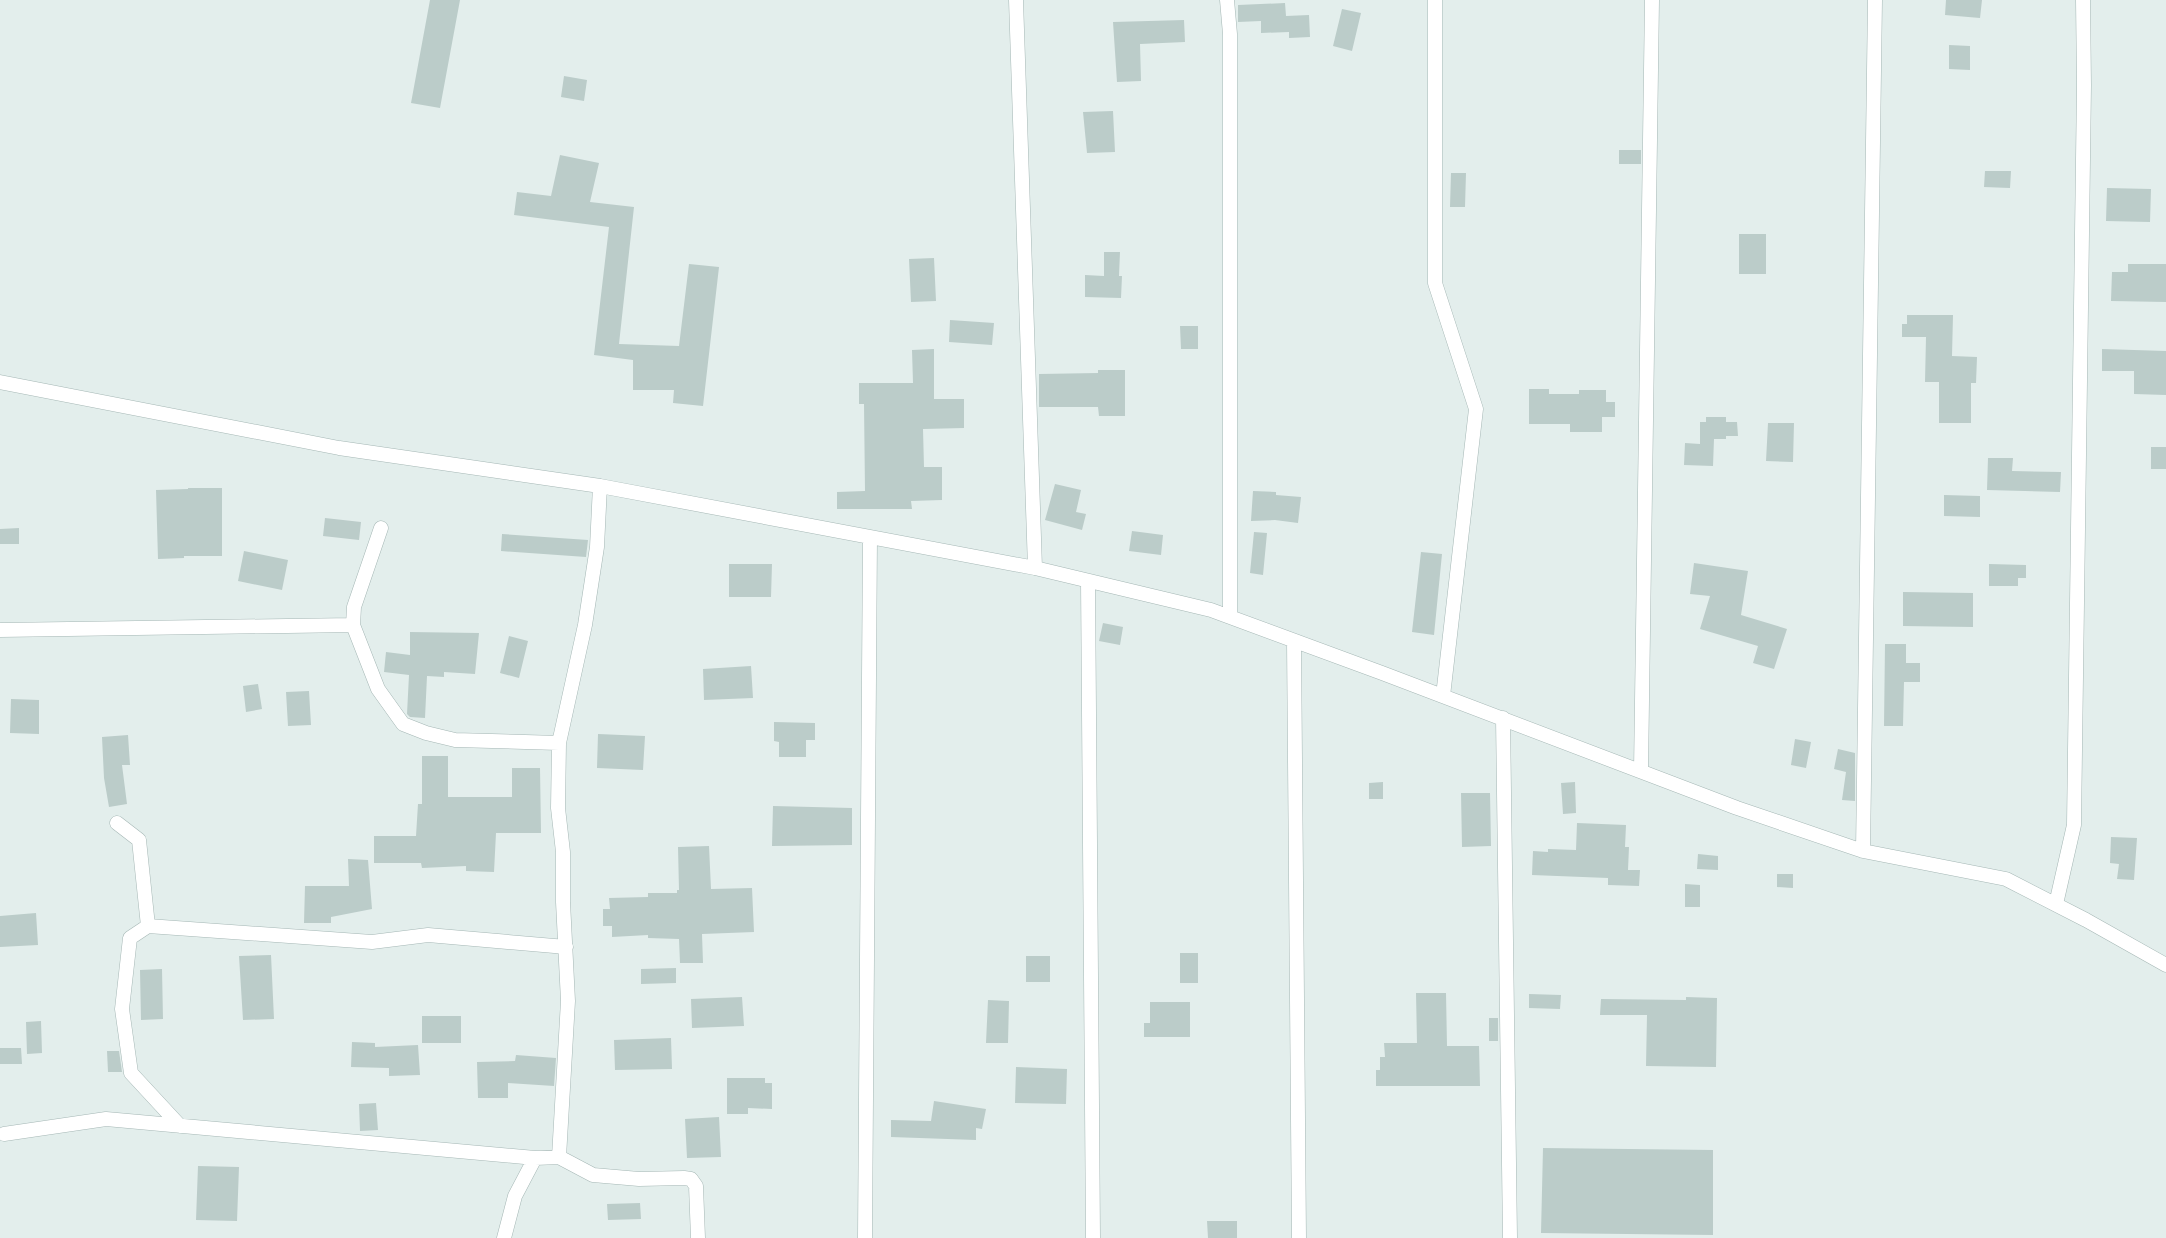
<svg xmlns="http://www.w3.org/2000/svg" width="2166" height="1238" viewBox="0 0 2166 1238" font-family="'Public Sans',sans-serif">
	<rect width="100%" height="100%" fill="#e3eeec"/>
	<path fill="#bbccc9" d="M430 0H460L440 108 411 103Z
		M1946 0H1982L1980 18 1945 15Z
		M1285 3 1286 16 1309 15 1310 37 1289 38V32L1261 33V21L1238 22V5Z
		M1342 9 1361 13 1352 51 1333 46Z
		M1184 20 1185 42 1140 44 1141 81 1117 82 1113 22Z
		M1949 45 1970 46V70L1949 69Z
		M564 76 587 80 584 101 561 97Z
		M1113 111 1115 152 1087 153 1083 112Z
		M1619 150H1641V164H1619Z
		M560 155 599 163 590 202 634 207 619 344 679 346 689 264 719 267 703 406 673 403 674 390H633V360L594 355 609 227 514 215 517 192 551 196Z
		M1985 171H2011L2010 188 1984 187Z
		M1451 173H1466L1465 207H1450Z
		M2107 188 2151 189 2150 222 2106 221Z
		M1739 234H1766V274H1739Z
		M1104 252H1120L1119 276H1122L1121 298 1085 297V275L1104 276Z
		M934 258 936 301 911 302 909 259Z
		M2128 264H2166V302L2111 301 2112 272H2128Z
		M1907 315H1953L1952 356 1977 357 1976 383H1971V423H1939V382H1925L1926 337H1902V324H1907Z
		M950 320 994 323 992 345 949 342Z
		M1180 326H1198V349H1181Z
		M934 349V399H964V428L923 429 924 467H942V500L911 501 912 509H837V492L865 491 864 404H859V383H913L912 350Z
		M2102 349 2166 351V395L2134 394V371H2102Z
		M1098 370H1125V416H1099L1098 407H1039V374L1098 373Z
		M1529 389H1549V394H1579V390H1606V402H1615V417H1602V432H1570V424H1529Z
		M1706 417H1726V422H1737L1738 436H1726V439H1714L1713 466 1684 465 1685 443 1700 444V422H1706Z
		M1768 423H1794L1793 462 1766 461Z
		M2151 447H2166V469H2151Z
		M1988 458H2013L2012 471 2061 472 2060 492 1987 490Z
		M1055 484 1081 490 1076 512 1086 514 1082 530 1045 520Z
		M188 488H222V556H184V558L158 559 156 490 188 489Z
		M1253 491 1276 492V495L1301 497 1298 523 1275 520 1251 521Z
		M1944 495 1980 496V517L1944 516Z
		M325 518 361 522 359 540 323 536Z
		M19 528V544H0V529Z
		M1132 531 1163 535 1161 555 1129 551Z
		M1254 532 1267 533 1263 575 1250 573Z
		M502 534 588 540 586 557 501 551Z
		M244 551 288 560 282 590 238 581Z
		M1421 552 1442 554 1434 635 1412 632Z
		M1694 563 1748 571 1741 615 1787 629 1774 669 1753 663 1758 646 1700 629 1710 596 1690 594Z
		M729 564H772L771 597H729Z
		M1989 564 2026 565V578H2018V586H1989Z
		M1903 592 1973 593V627L1903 626Z
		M1103 623 1123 627 1120 645 1099 641Z
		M410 632 479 633 475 674 444 672V677L427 676 425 718 410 717 407 714 409 675 384 672 386 652 410 655Z
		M509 636 528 641 519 678 500 673Z
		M1885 644H1906V663H1920V682H1904L1903 726H1884Z
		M751 666 753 698 704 700 703 669Z
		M258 684 262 709 246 712 243 686Z
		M309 691 311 725 288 726 286 692Z
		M11 699 39 700V734L10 733Z
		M774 722 815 723V740H806V757H779V742L774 741Z
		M598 734 645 736 643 770 597 768Z
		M128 735 130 765H122L127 804 109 807 104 778 102 737Z
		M1795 739 1811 742 1806 768 1791 765Z
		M1838 749 1855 753V801L1842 800 1846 772 1834 769Z
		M422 756H448V797H512V768H540L541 833H496L494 872 466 871V866L422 868 421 863H374V836H416L418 804H422Z
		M1383 782V799H1369V783Z
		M1575 782 1576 813 1563 814 1561 783Z
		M1461 793H1490L1491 846 1462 847Z
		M773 806 852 808V845L772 846Z
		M1577 823 1626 825 1625 847H1629L1628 870H1640L1639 886 1608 885V878L1532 875 1533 851 1548 852V849L1576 850Z
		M2111 837 2137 838 2134 880 2117 879 2119 864 2110 863Z
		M709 846 711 889 752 888 754 932 702 934 703 963H680L679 939 648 938V935L612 937V926H603V909H610L609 898 648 897V893H677V890H679L678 847Z
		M1698 854 1718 856V870L1697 869Z
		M348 859 368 860 372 909 331 917V923H304L305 886H349Z
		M1777 874H1793V888L1777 887Z
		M1685 884 1700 885V907H1685Z
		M36 913 38 945 0 947V916Z
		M1180 953H1198V983H1180Z
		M271 955 274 1019 243 1020 239 956Z
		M1026 956H1050V982H1026Z
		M676 968V983L641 984V969Z
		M162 969 163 1019 141 1020 140 970Z
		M1416 993H1446L1447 1046H1479L1480 1086H1376V1070H1380V1057H1385L1384 1043H1417Z
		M1529 994 1561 995 1560 1009 1529 1008Z
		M742 997 744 1026 692 1028 691 999Z
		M1686 997 1717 998 1716 1067 1646 1066 1647 1015H1600L1601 999 1686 1000Z
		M988 1000 1009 1001 1008 1043H986Z
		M1150 1002H1190V1037H1144V1023H1150Z
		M422 1016H461V1043H422Z
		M1489 1018H1498V1041H1489Z
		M41 1021 42 1053 27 1054 26 1022Z
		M671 1038 672 1069 615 1070 614 1040Z
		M352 1042 375 1043V1047L418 1045 420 1075 389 1076V1068L351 1067Z
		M0 1048H21L22 1064H0Z
		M107 1051H119L122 1072H108Z
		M516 1055 556 1058 554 1086 508 1083V1098H478L477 1062 515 1061Z
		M1016 1067 1067 1069 1066 1104 1015 1103Z
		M727 1078H765V1083H772V1109L748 1108V1114H727Z
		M934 1101 986 1109 982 1129 976 1128V1140L891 1137V1120L931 1121Z
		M376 1103 378 1130 360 1131 359 1104Z
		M719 1117 721 1157 687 1158 685 1119Z
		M1543 1148 1713 1150V1235L1541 1233Z
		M198 1166 239 1167 237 1221 196 1220Z
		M640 1203 641 1219 608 1220 607 1204Z
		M1207 1221H1237V1238H1208Z"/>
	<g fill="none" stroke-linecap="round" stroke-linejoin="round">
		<defs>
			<path id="street" d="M1016 0 1035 568
				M1227 0 1230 34V617
				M1435 0V283L1476 409 1443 696
				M0 382 339 448 600 486 1035 568 1211 610 1382 673 1737 808 1863 851 2006 879 2086 920 2166 965
				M1088 581 1093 1238
				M353 625 354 607 381 528
				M0 630 353 625 378 689 403 724 426 733 455 740 559 743
				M1294 641 1299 1238
				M1503 718 1510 1238
				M1641 771 1652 0
				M117 823 139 840 148 926 130 938 122 1009 131 1073 180 1126
				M1863 851 1875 0
				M2056 904 2074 825 2084 85 2083 0
				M148 926 372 942 428 935 566 947
				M4 1134 106 1119 535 1158
				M559 1157 568 1001 563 902V852L558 808 559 743 585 625 597 547 600 486
				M504 1238 515 1196 535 1158 559 1157 593 1175 639 1179 684 1178 691 1179 696 1186 698 1238
				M865 1238 870 537"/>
		</defs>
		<use href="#street" stroke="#a5b7b5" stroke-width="15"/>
		<use href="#street" stroke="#fff" stroke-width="14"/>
	</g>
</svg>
